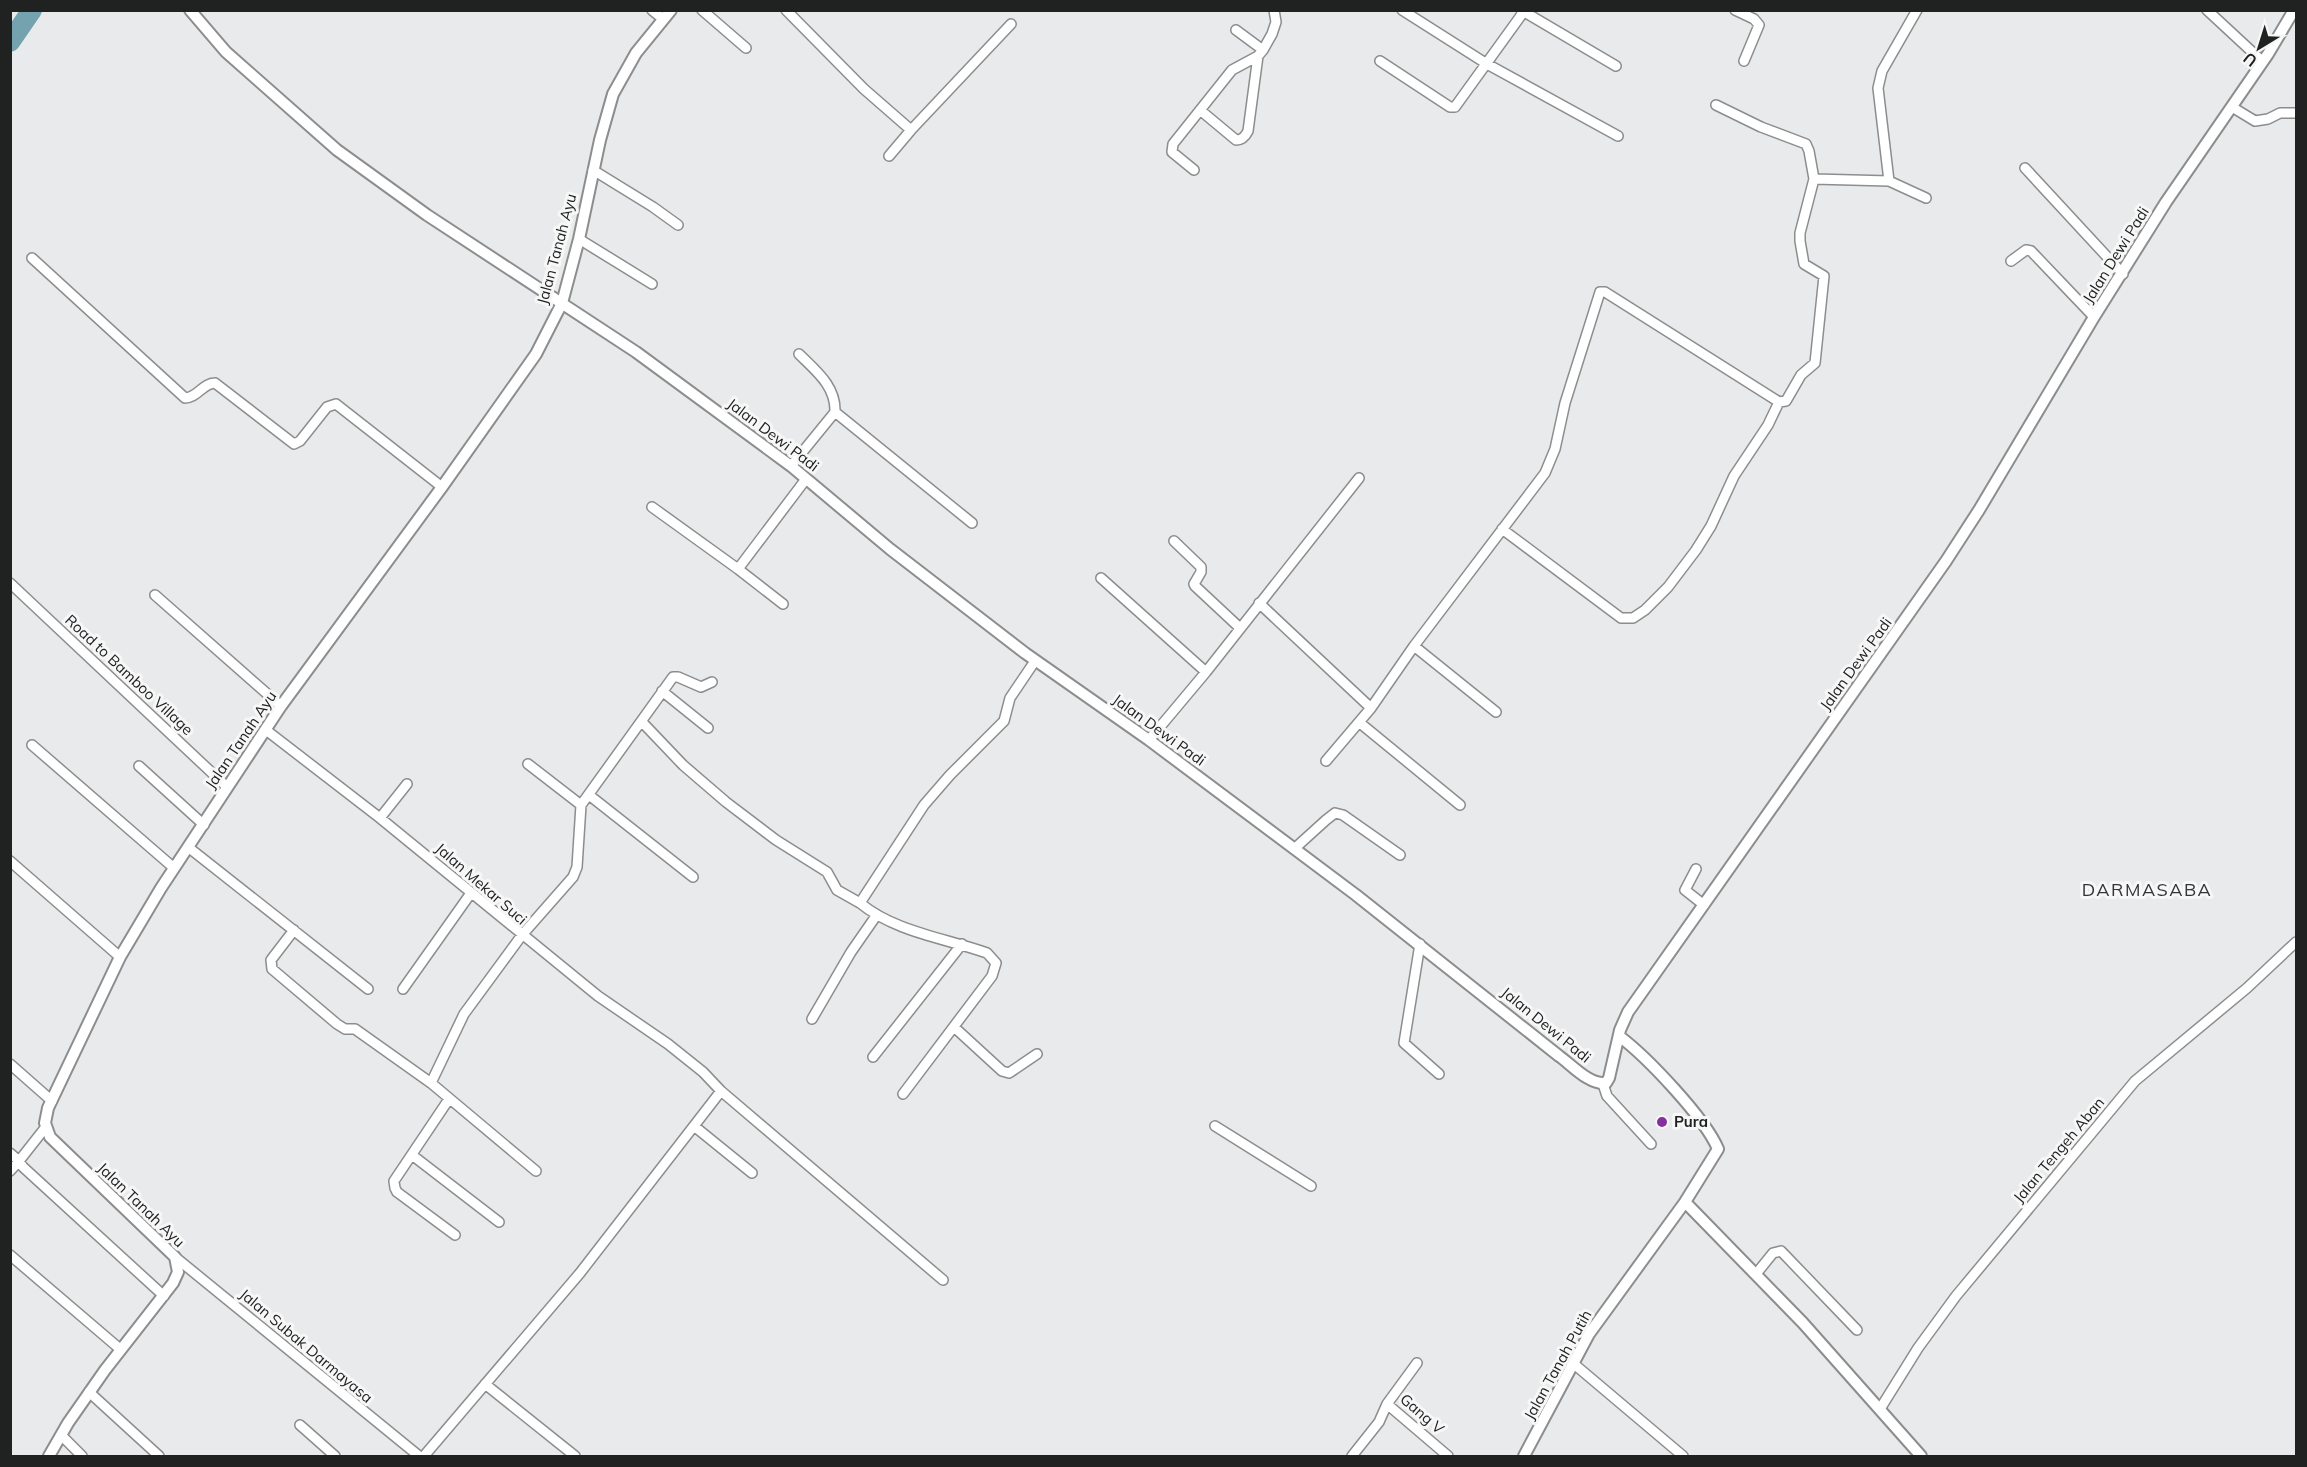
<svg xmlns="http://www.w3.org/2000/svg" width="2307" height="1467" viewBox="0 0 2307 1467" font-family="Mulish,sans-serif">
	<rect width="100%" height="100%" fill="#e9eaeb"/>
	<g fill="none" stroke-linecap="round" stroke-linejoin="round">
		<path stroke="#74a2ae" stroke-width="20" d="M10 42 32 10"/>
		<defs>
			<path id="minor" d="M652 10 663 19
				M702 10 746 48
				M786 10 864 89 911 130 1011 24
				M1402 10 1487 64 1618 136
				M1521 10 1616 66
				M1735 10 1754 19 1759 25 1744 61
				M2207 10 2262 61
				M1236 30 1263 50
				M1380 61 1450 107H1455L1525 10
				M1716 105 1761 127 1806 144 1809 151 1814 179
				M2232 107 2255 121 2268 119 2280 113H2296
				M1200 110 1236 140C1242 140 1245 137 1248 131L1258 56
				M889 156 911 130
				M2025 168 2123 274
				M593 170 653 207 678 225
				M1194 170 1172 152 1173 144 1232 70 1258 56 1263 50 1272 34 1276 22 1274 10
				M1889 181 1926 198
				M579 239 652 284
				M32 258 185 398C197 398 203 383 215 383L294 444 300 441 327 407 336 404 442 487
				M2011 261 2026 250 2031 251 2094 317
				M799 354C816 371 836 386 835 412
				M791 466 835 412 972 523
				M652 507 738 569
				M1502 529 1621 618H1633L1645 610 1668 587 1696 550 1711 526 1734 476 1768 425 1779 402 1786 401 1801 375 1815 363 1824 276 1804 264 1800 241V233L1814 179 1889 181 1878 88 1882 71 1917 10
				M1174 541 1201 567V572L1194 584 1195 586 1240 628
				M1101 578 1206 672
				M10 583 227 787
				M155 595 281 706
				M1259 603 1371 708 1414 646 1545 473 1555 449 1565 403 1600 292H1605L1779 402
				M783 604 738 569 806 479
				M1414 646 1496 712
				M662 691 708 728
				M642 722 683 765 726 802 776 840 827 872 837 890 860 903
				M1360 723 1460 805
				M266 730 380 818 598 996 668 1044 703 1072 721 1091 943 1280
				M1149 740 1206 672 1359 478
				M32 745 174 868
				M1326 761 1371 708
				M528 764 581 805 673 677H678L701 687 712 682
				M139 766 204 825
				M589 795 693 877
				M380 818 407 784
				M188 847 368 989
				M1294 849 1326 820 1335 813 1343 815 1400 855
				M10 861 120 957
				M1696 869 1685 890 1704 905
				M294 930 271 960 272 969 337 1024 345 1029H355L431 1083
				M1420 944 1404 1043 1439 1074
				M403 989 471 893
				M812 1019 851 952 876 916
				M954 1027 1002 1071 1009 1073 1037 1054
				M873 1057 962 944
				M10 1064 52 1101
				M1603 1084 1607 1096 1651 1144
				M903 1094 992 976 996 963 987 953C945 938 895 932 860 903L924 805 950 775 1004 721 1010 698 1035 661
				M449 1099 394 1181 395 1188 397 1192 455 1235
				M694 1126 752 1173
				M1215 1126 1311 1186
				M45 1128 19 1161 23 1167 164 1296
				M10 1153 19 1161 10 1171
				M412 1155 499 1222
				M536 1171 431 1083 464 1014 522 935 573 877 577 867 581 805
				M10 1255 120 1349
				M175 1257 419 1456
				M1756 1274 1773 1253 1781 1251 1857 1330
				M1417 1363 1387 1404 1448 1456
				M1574 1364 1683 1456
				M485 1384 575 1456
				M89 1392 159 1456
				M1880 1409 1918 1348 1956 1296 2135 1081 2247 988 2296 942
				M300 1425 335 1456
				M61 1435 82 1456
				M424 1456 580 1273 721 1091
				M1352 1456 1379 1422 1387 1404"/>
			<path id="tertiary" d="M190 10 226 52 337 150 427 215 636 352 791 466 890 549 1025 653 1149 740 1356 895 1559 1056C1572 1065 1589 1085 1606 1083L1609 1078 1620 1030 1628 1012 1946 561 1979 510 2094 317 2166 202 2268 54 2294 10
				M1685 1202 1803 1323 1921 1456
				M49 1456 68 1423 105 1370 173 1283 178 1272 175 1257 50 1137 45 1123 48 1108 120 957 161 888 281 706 442 487 536 354 562 303 579 239 600 140 613 94 636 53 671 10
				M1524 1456 1589 1334 1685 1202 1718 1149C1705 1118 1647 1057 1619 1036"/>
		</defs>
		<use href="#minor" stroke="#8c8d8e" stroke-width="12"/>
		<use href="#tertiary" stroke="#8c8d8e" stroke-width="14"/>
		<use href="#minor" stroke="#fff" stroke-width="9"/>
		<use href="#tertiary" stroke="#fff" stroke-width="10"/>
	</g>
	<circle fill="#84309e" stroke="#f7f7f8" stroke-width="2" cx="1662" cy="1122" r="6"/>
	<g text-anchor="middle" stroke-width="6" stroke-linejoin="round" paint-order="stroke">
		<g font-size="15" fill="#202121" stroke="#f7f7f8">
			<text transform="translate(557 249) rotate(-75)" y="5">Jalan Tanah Ayu</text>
			<text transform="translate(2116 255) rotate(-58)" y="5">Jalan Dewi Padi</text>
			<text transform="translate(773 435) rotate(37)" y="5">Jalan Dewi Padi</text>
			<text transform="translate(1856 664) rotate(-54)" y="5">Jalan Dewi Padi</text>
			<text transform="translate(129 675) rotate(43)" y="5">Road to Bamboo Village</text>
			<text transform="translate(1159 730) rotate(36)" y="5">Jalan Dewi Padi</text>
			<text transform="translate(241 740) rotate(-56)" y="5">Jalan Tanah Ayu</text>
			<text transform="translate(481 884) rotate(41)" y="5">Jalan Mekar Suci</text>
			<text transform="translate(1546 1025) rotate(39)" y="5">Jalan Dewi Padi</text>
			<text transform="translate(2059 1150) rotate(-50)" y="5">Jalan Tengeh Aban</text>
			<text transform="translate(141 1205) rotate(44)" y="5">Jalan Tanah Ayu</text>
			<text transform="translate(306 1346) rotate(40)" y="5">Jalan Subak Darmayasa</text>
			<text transform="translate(1558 1365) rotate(-61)" y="5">Jalan Tanah Putih</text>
			<text transform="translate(1422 1414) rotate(41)" y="5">Gang V</text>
		</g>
		<g font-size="15" font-weight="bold" fill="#202121" stroke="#f7f7f8" text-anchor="start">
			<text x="1674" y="1127">Pura</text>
		</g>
		<g font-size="18" letter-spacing="1.5" fill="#343536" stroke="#f7f7f8">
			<text x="2147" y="896">DARMASABA</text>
		</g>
	</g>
	<rect width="2307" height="1467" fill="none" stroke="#202121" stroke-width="24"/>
	<g transform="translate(2259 48) rotate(218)" stroke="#f7f7f8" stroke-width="4.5" paint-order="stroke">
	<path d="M0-4.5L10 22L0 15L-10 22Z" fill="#202121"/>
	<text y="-9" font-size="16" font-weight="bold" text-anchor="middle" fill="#202121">U</text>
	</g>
</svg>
